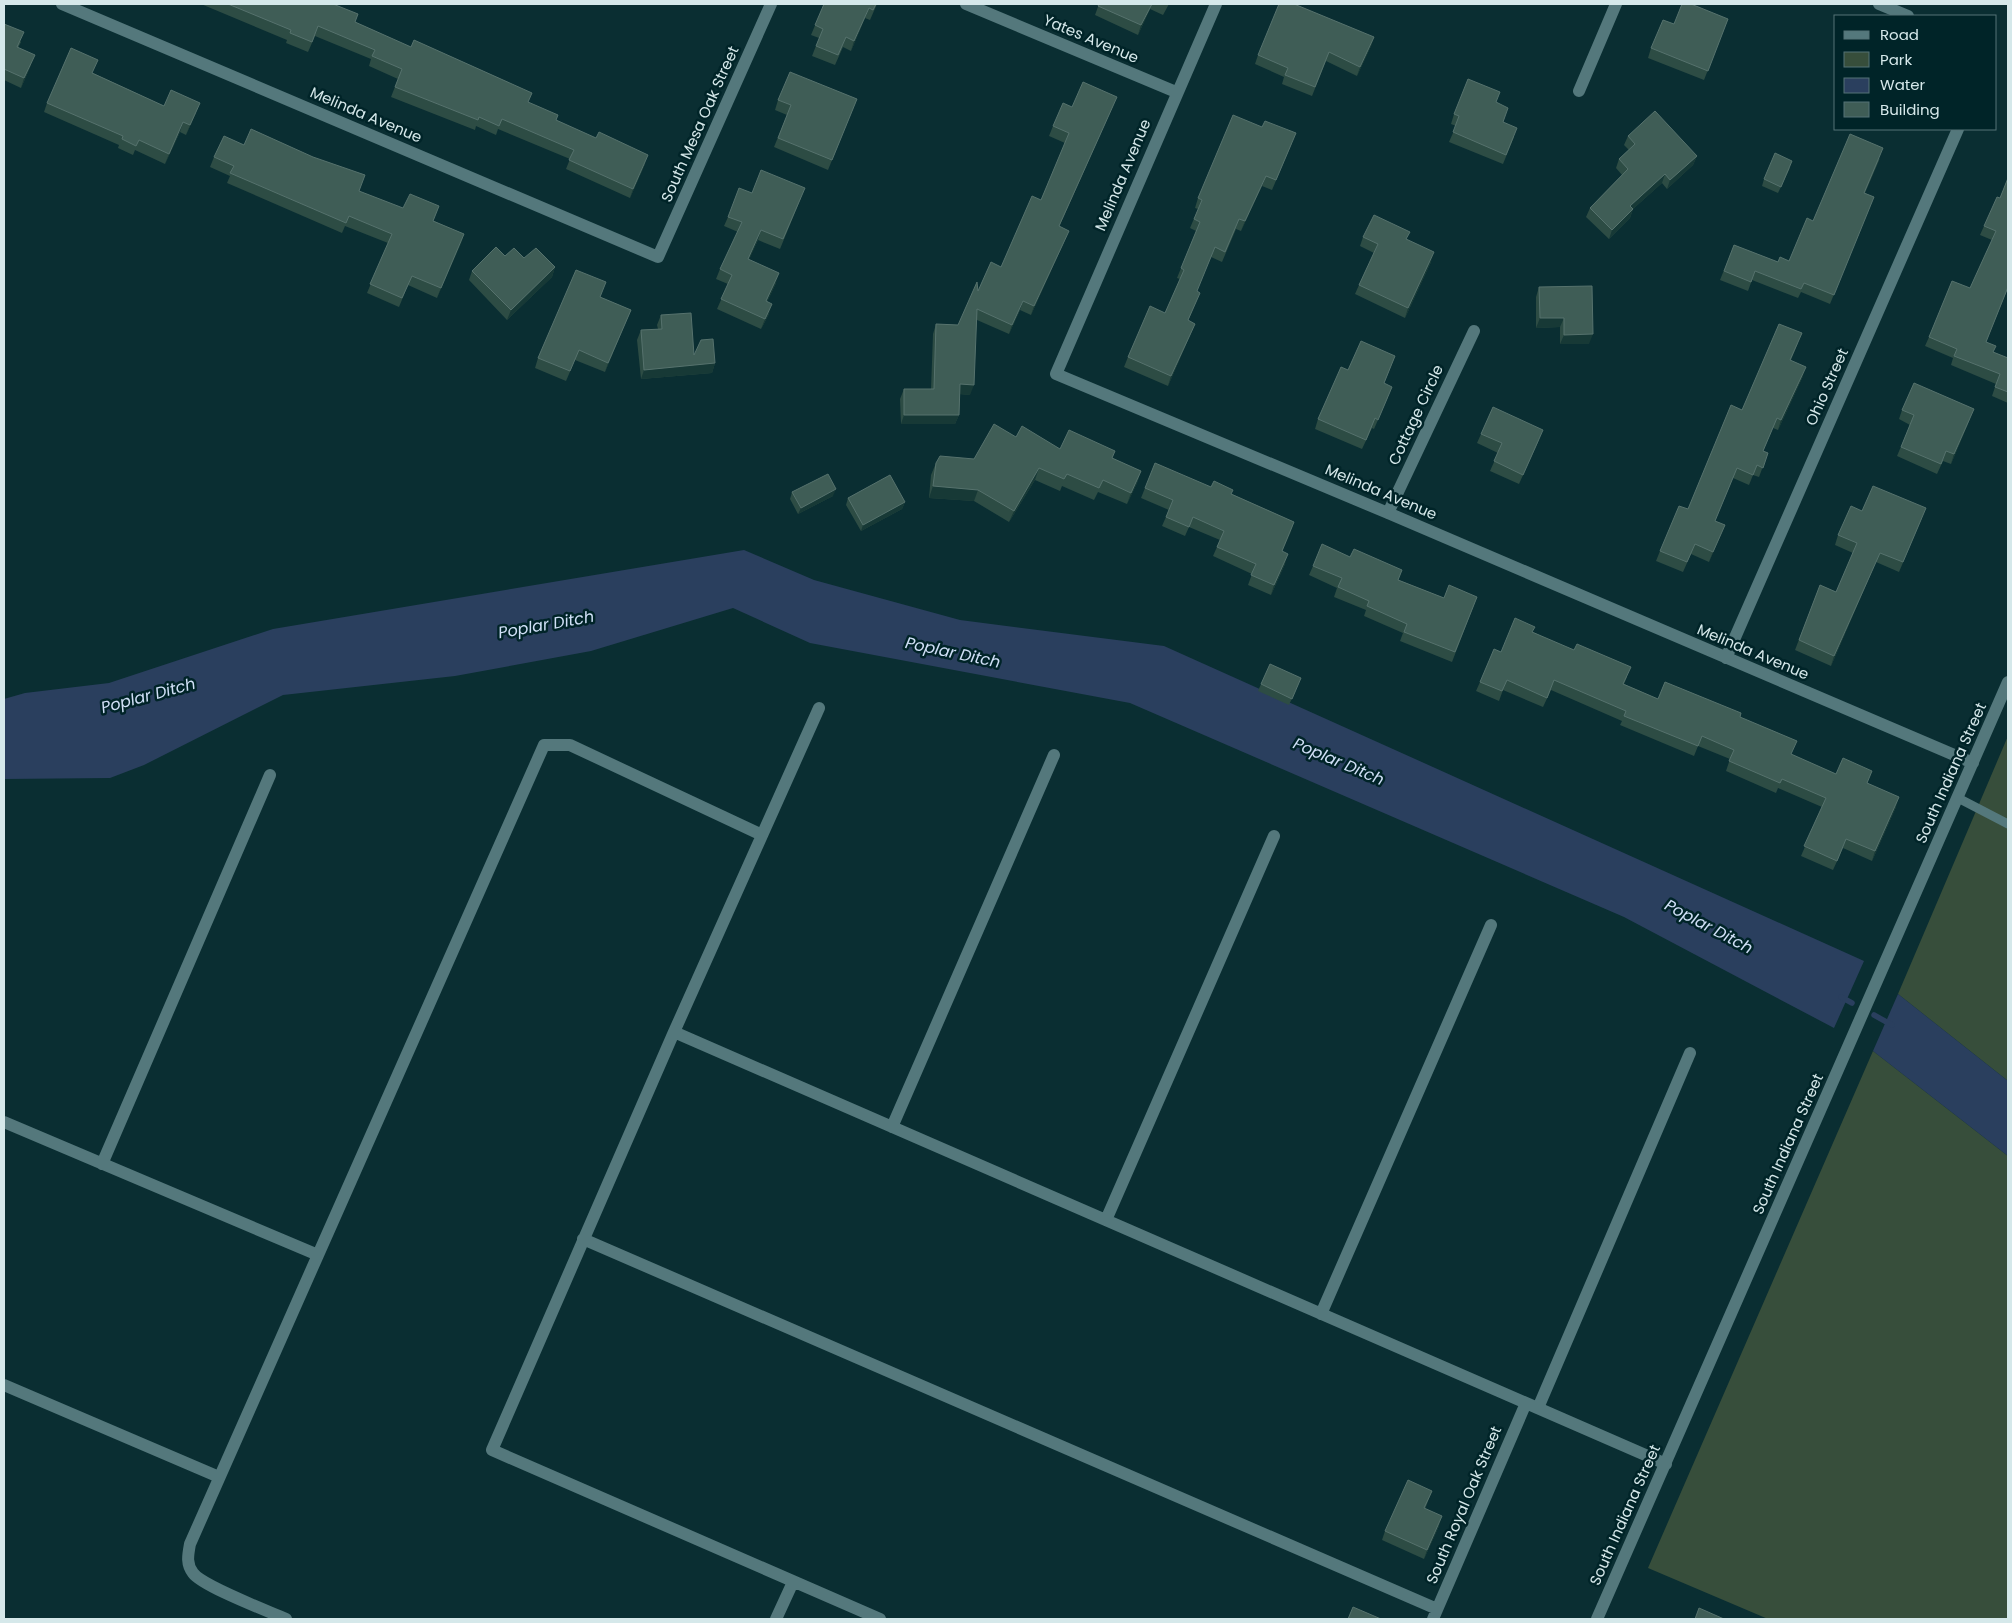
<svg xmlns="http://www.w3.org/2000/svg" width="2012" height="1623" viewBox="0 0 2012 1623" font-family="Poppins,sans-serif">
	<rect width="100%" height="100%" fill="#0a2e32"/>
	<path fill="#374e3b" d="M2008 736V1081L1898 994Z
		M1873 1051 2008 1156V1619H1768L1648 1568Z"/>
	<path fill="#2a3f5e" d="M744 550 814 580 960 620 1164 646 1864 961 1834 1028 1624 917 1130 703 810 643 733 608 591 651 455 676 283 695 144 765 110 778 4 779V699L25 693 109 683 273 629Z
		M1898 994 2008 1081V1156L1873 1051Z"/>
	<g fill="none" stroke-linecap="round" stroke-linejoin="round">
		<path stroke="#2a3f5e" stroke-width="5.5" d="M1841 997 1852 1003
			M1874 1015 1892 1025"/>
		<path stroke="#54787c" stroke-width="9" d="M1958 798 2008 824"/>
		<path stroke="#54787c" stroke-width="12" d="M62 4 658 257 771 4
			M966 4 1176 92
			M1216 4 1056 374 1388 513 1973 763
			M1879 4 1908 16
			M1579 91 1616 4
			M1388 513 1474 331
			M1726 658 1958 129
			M674 1032 819 708
			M4 1122 318 1255 190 1544C188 1555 186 1564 193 1573 202 1586 268 1611 286 1619
			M892 1127 1054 755
			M102 1164 270 775
			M1106 1220 1274 836
			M583 1239 1437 1609
			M318 1255 544 745H570L762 835
			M1321 1314 1491 925
			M4 1385 219 1477
			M1538 1408 1690 1053
			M776 1619 793 1582
			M880 1619 492 1450 674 1032 1666 1464
			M1433 1619 1526 1403
			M1597 1619 2008 682"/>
	</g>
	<path fill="#2d4c44" d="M201 4H333L355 22 528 103 556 120 645 164 630 198 566 169 570 159 498 129 496 135 476 126 475 130 391 97 398 79 369 66 371 59 315 36 308 52 286 43 287 40Z
		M824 4H877L870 20 865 18 851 51 843 47 835 65 812 56 819 38 811 35Z
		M1099 4H1169L1163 15 1150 9 1138 35 1095 15Z
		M1728 19 1704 80 1648 58 1651 48 1674 24Z
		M4 24 21 42 18 48 31 65 21 88 4 80Z
		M1374 37 1371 46 1357 76 1326 61 1312 96 1282 84 1284 77 1255 64 1258 55Z
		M93 73 164 106 196 113 186 135 180 132 165 164 135 150 133 155 118 148 119 145 44 112 47 103Z
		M857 99 828 170 774 147 787 115 775 110 778 100Z
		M1496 103 1503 122 1514 137 1503 164 1449 142 1456 126 1451 124 1454 114Z
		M1113 106 1059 227 1065 240 1031 315 1020 310 1009 334 977 320 970 395 960 394 959 415 955 424H901L900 399 904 389H931L933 334 936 324 958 325 978 291 1001 267 1041 200 1065 143 1049 136 1053 126 1072 107Z
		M1628 136 1697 156 1693 165 1667 189 1662 183 1633 209 1630 218 1609 239 1586 217 1590 208 1622 175 1616 168 1619 159 1629 150 1624 145Z
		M1292 143 1272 190 1262 186 1241 231 1236 229 1222 262 1211 257 1197 291 1196 302 1188 321 1195 324 1168 386 1124 367 1128 357 1165 313 1180 279 1177 278 1196 231 1190 228 1198 209 1195 208 1198 198Z
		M244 145 434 221 464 234 437 298 408 285 399 307 367 293 388 243 345 226 342 233 227 183 230 176 210 167 214 157Z
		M1880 158 1865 193 1874 197 1830 304 1801 292 1798 298 1752 280 1748 291 1720 280 1734 245 1778 262 1789 261 1813 221Z
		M1790 168 1778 193 1762 186 1764 179Z
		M2008 178V288L1986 342 1993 352 2008 358V403L1992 396 1996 384 1951 365 1953 358 1925 346 1929 337 1970 288 1992 240 1980 235 1984 226 2000 198Z
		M752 193 801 198 780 249 758 240 749 259 776 283 767 302 769 314 761 329 717 309 728 284 716 279 720 269 738 232 724 226 728 217Z
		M1363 237 1407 240 1431 262 1405 318 1355 294 1359 285 1374 253 1360 246Z
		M505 256 524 258 555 267 552 277 507 320 469 280 472 271Z
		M1539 287 1589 344H1560V327L1536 328V297Z
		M600 297 631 310 605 372 575 360 566 381 535 368 538 358Z
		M661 315 694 355 715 363 712 373 641 379 637 340 641 330 658 329 657 325Z
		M1798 343 1791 360 1803 376 1778 430 1773 428 1763 451 1768 453 1759 477 1753 475 1749 485 1733 478 1715 521 1725 525 1709 562 1691 554 1683 572 1656 561 1660 551 1688 509 1742 410Z
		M1395 356 1384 384 1388 397 1374 429 1372 428 1362 449 1315 429 1318 419Z
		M1902 410 1970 419 1951 464 1943 461 1937 474 1897 456 1910 425 1899 419Z
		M1481 434 1539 440 1519 484 1490 471 1498 453 1477 443Z
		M1016 437 1060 449 1112 458 1141 471 1137 483 1127 504 1098 492 1094 500 1062 486 1060 491 1035 480 1009 522 974 501 929 498 931 475 936 463 974 459Z
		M1211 487 1232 494 1294 522 1282 551 1285 564 1271 595 1248 585 1252 574 1213 556 1220 540 1189 527 1185 536 1162 526 1169 510 1141 498 1145 488Z
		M792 492 833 496 798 514 790 499Z
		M848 498 905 502 902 509 861 531 846 505Z
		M1862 511 1922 518 1899 572 1876 562 1831 666 1795 650 1820 585 1836 592 1853 553 1835 545 1838 535Z
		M1313 566 1399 580 1444 598 1477 597 1452 662 1400 641 1403 633 1364 616 1366 610 1334 597 1337 588 1309 575Z
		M1533 632 1627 677 1624 684 1658 699 1740 717 1792 755 1836 774 1868 783 1896 807 1872 861 1843 848 1833 870 1801 856 1822 807 1778 788 1776 793 1726 771 1730 759 1698 746 1694 756 1620 725 1622 721 1551 690 1543 707 1503 690 1499 701 1476 691 1480 682 1501 652Z
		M1301 678 1289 705 1258 691 1261 684Z
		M1432 1491 1425 1509 1439 1526 1424 1559 1382 1540 1385 1531Z"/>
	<path fill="#173936" d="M1152 4 1150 9 1138 35 1141 25Z
		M869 8 865 18 851 51 854 41Z
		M1374 37 1371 46 1357 76 1360 67Z
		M35 55 31 65 21 88 24 78Z
		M1117 97 1113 106 1055 236 1059 226Z
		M200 103 196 113 186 135 190 125Z
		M183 122 180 132 165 164 169 154Z
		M648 155 645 164 630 198 633 189Z
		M1697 156 1693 165 1667 189 1670 180Z
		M1665 174 1662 183 1633 209 1630 218 1609 239 1612 230 1630 206Z
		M1266 176 1262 186 1241 231 1245 221Z
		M761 230 758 240 745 269 748 259Z
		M1069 231 1065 240 1031 315 1034 306Z
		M464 234 461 244 437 298 441 288Z
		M1434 252 1431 262 1405 318 1408 308Z
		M555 267 552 277 507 320 511 310Z
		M779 273 776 283 763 311 766 301Z
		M1023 301 1020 310 1009 334 1012 325Z
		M772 304 769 314 761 329 765 319Z
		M631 310 627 319 605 372 608 363Z
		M1540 318H1564L1560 327 1536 328Z
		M1195 324 1191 333 1168 386 1171 376Z
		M1593 334 1589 344H1560L1564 335Z
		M715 363 712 373 641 379 644 370Z
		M1806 367 1803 376 1778 430 1781 420Z
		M960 384 974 385 970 395 957 394Z
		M1974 409 1970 419 1951 464 1954 454Z
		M904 415H959L955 424H901Z
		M1039 468 1035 480 1009 522 1014 511Z
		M1141 471 1137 483 1127 504 1131 493Z
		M933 486 978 490 974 501 929 498Z
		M836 489 833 496 798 514 801 508Z
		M905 502 902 509 861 531 863 525Z
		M1294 522 1291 532 1278 561 1282 551Z
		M1725 525 1721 535 1709 562 1713 552Z
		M1880 553 1876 562 1831 666 1834 656Z
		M1288 554 1285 564 1271 595 1274 585Z
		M1899 797 1896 807 1872 861 1875 851Z
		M1442 1516 1439 1526 1424 1559 1427 1550Z"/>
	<path fill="#3f5d56" stroke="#56726d" d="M228 4H333L358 14 355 22 411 47 414 40 532 93 528 102 558 115 556 120 596 138 599 132 648 155 633 189 569 160 574 150 502 119 499 126 479 117 478 120 395 87 402 69 372 56 375 50 318 26 312 42 290 33 291 30Z
		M824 4H876L873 10 869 8 854 41 846 37 838 55 816 46 823 29 815 25Z
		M1099 4H1152L1141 25 1098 6Z
		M1279 4H1294L1374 37 1360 67 1329 52 1315 87 1285 75 1288 68 1258 55Z
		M1682 4H1691L1728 19 1708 71 1651 48 1663 20 1674 24Z
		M4 24 24 32 17 47 35 55 24 78 4 69Z
		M71 48 98 60 92 73 164 106 171 90 200 103 190 125 183 122 169 154 139 140 136 146 122 139 123 136 47 103Z
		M790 72 857 99 832 160 778 138 791 105 778 100Z
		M1468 79 1500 92 1496 102 1508 108 1503 122 1517 128 1506 155 1453 132 1459 116 1454 114Z
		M1083 82 1117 97 1059 226 1069 231 1034 306 1023 301 1012 325 977 309 974 385 960 384 959 415H904V389H934L936 324 958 325 977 282 978 291 991 262 1001 267 1032 196 1041 200 1069 133 1053 126 1063 103 1072 107Z
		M1655 111 1697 156 1670 180 1665 174 1630 206 1633 209 1612 230 1590 208 1628 169 1619 159 1635 144 1628 136Z
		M1233 115 1262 127 1265 121 1296 133 1276 180 1266 176 1245 221 1239 219 1225 252 1215 247 1197 291 1200 293 1188 320 1195 324 1171 376 1128 357 1150 306 1165 313 1184 270 1181 268 1200 222 1194 219 1202 200 1198 198Z
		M251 129 313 157 365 175 359 191 403 208 410 194 439 206 433 221 464 234 441 288 412 276 402 298 370 284 392 234 349 216 346 223 230 173 234 166 214 157 224 136 244 145Z
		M1850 134 1883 148 1864 193 1874 197 1834 295 1804 283 1801 289 1755 271 1751 282 1724 271 1734 245 1778 262 1780 257 1789 261 1807 218 1813 221Z
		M1775 153 1792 161 1781 187 1764 179Z
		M761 170 805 188 783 239 761 230 748 259 779 273 766 301 772 304 765 319 721 299 732 275 720 269 742 222 728 217 739 188 752 193Z
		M2008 178V287L1986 342 1996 346 1993 352 2008 358V392L1995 387 2000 374 1954 356 1957 349 1929 337 1952 281 1970 288 1996 231 1984 226 1997 197 2000 198Z
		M1374 215 1410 232 1406 239 1434 252 1408 308 1359 285 1378 244 1363 237Z
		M496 247 505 256 514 248 524 258 536 248 555 267 511 310 472 271Z
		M576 270 606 282 600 297 631 310 608 363 579 350 570 371 538 358Z
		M1592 286 1593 334 1564 335V318H1540L1539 287Z
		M691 313 694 355 701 340 713 339 715 363 644 370 641 330 662 329 661 315Z
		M1779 324 1802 333 1790 360 1806 367 1781 420 1777 418 1763 451 1768 453 1763 468 1757 465 1753 475 1737 468 1715 521 1725 525 1713 552 1695 544 1687 562 1660 551 1679 506 1688 509 1731 405 1742 410Z
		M1361 341 1395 356 1384 383 1392 387 1378 420 1375 418 1366 440 1318 419 1341 367 1348 370Z
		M1914 383 1974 409 1954 454 1946 451 1941 464 1901 447 1914 415 1902 410Z
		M1493 407 1543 430 1523 475 1494 461 1502 443 1481 434Z
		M994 424 1016 437 1022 426 1060 449 1069 430 1115 451 1112 458 1141 471 1131 493 1103 480 1099 488 1067 474 1064 479 1039 468 1014 511 978 490 933 486 936 463 940 456 974 459Z
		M1155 463 1211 487 1214 481 1233 490 1231 494 1294 522 1282 551 1288 554 1274 585 1251 575 1256 564 1217 547 1224 531 1193 517 1189 527 1166 517 1173 500 1145 488Z
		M828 474 836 489 801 508 792 492Z
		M890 475 905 502 863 525 848 498Z
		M1873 486 1926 508 1903 562 1880 553 1834 656 1799 640 1820 585 1836 592 1857 543 1838 535 1851 506 1862 511Z
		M1322 544 1350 557 1354 549 1402 570 1398 580 1444 598 1449 585 1477 597 1455 652 1404 632 1407 624 1367 606 1369 601 1338 587 1342 578 1313 566Z
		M1515 618 1535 627 1532 632 1574 650 1577 644 1631 667 1623 684 1658 699 1665 682 1741 713 1740 717 1797 741 1791 754 1836 774 1843 758 1872 771 1867 783 1899 797 1875 851 1846 839 1837 861 1804 846 1826 798 1782 779 1780 783 1729 761 1734 750 1702 736 1698 746 1624 716 1626 711 1554 680 1547 698 1507 680 1502 691 1480 682 1494 649 1501 652Z
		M1270 664 1301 678 1292 699 1261 684Z
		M1408 1480 1432 1491 1424 1508 1442 1516 1427 1550 1385 1531Z
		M1353 1607 1381 1619H1348Z
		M1699 1608 1724 1619H1695Z"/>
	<g text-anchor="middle" stroke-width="5" stroke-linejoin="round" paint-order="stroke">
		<g font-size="15" fill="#d5e8ea" stroke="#002428">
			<text transform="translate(1091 39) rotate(23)" y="5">Yates Avenue</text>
			<text transform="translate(366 115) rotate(23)" y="5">Melinda Avenue</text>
			<text transform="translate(700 124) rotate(-66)" y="5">South Mesa Oak Street</text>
			<text transform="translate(1123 175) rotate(-67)" y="5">Melinda Avenue</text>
			<text transform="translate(1827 387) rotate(-66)" y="5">Ohio Street</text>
			<text transform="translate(1416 415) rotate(-65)" y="5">Cottage Circle</text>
			<text transform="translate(1381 492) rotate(23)" y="5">Melinda Avenue</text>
			<text transform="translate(1753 652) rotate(23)" y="5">Melinda Avenue</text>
			<text transform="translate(1951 773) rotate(-66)" y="5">South Indiana Street</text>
			<text transform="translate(1788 1144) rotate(-66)" y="5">South Indiana Street</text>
			<text transform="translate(1464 1505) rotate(-67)" y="5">South Royal Oak Street</text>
			<text transform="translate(1625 1515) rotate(-66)" y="5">South Indiana Street</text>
		</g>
		<g font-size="16" font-style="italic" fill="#d0e0f7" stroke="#002428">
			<text transform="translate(546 624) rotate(-10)" y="6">Poplar Ditch</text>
			<text transform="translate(953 652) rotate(12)" y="6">Poplar Ditch</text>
			<text transform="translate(148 695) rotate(-15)" y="6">Poplar Ditch</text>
			<text transform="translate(1339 761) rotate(23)" y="6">Poplar Ditch</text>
			<text transform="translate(1709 926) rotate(28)" y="6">Poplar Ditch</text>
		</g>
	</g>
	<rect width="2012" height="1623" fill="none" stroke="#d5e8ea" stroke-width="10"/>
	<rect x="1834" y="15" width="162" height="115" fill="#002428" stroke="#557276"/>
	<rect x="1844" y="31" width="25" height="8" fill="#54787c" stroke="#557276"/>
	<text x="1880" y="40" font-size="15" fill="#d5e8ea">Road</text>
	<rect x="1844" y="52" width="25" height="15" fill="#374e3b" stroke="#557276"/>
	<text x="1880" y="65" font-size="15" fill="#d5e8ea">Park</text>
	<rect x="1844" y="78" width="25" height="15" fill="#2a3f5e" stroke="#557276"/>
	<text x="1880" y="90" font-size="15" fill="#d5e8ea">Water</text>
	<rect x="1844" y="102" width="25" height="15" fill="#3f5d56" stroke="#557276"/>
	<text x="1880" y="115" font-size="15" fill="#d5e8ea">Building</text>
</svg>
